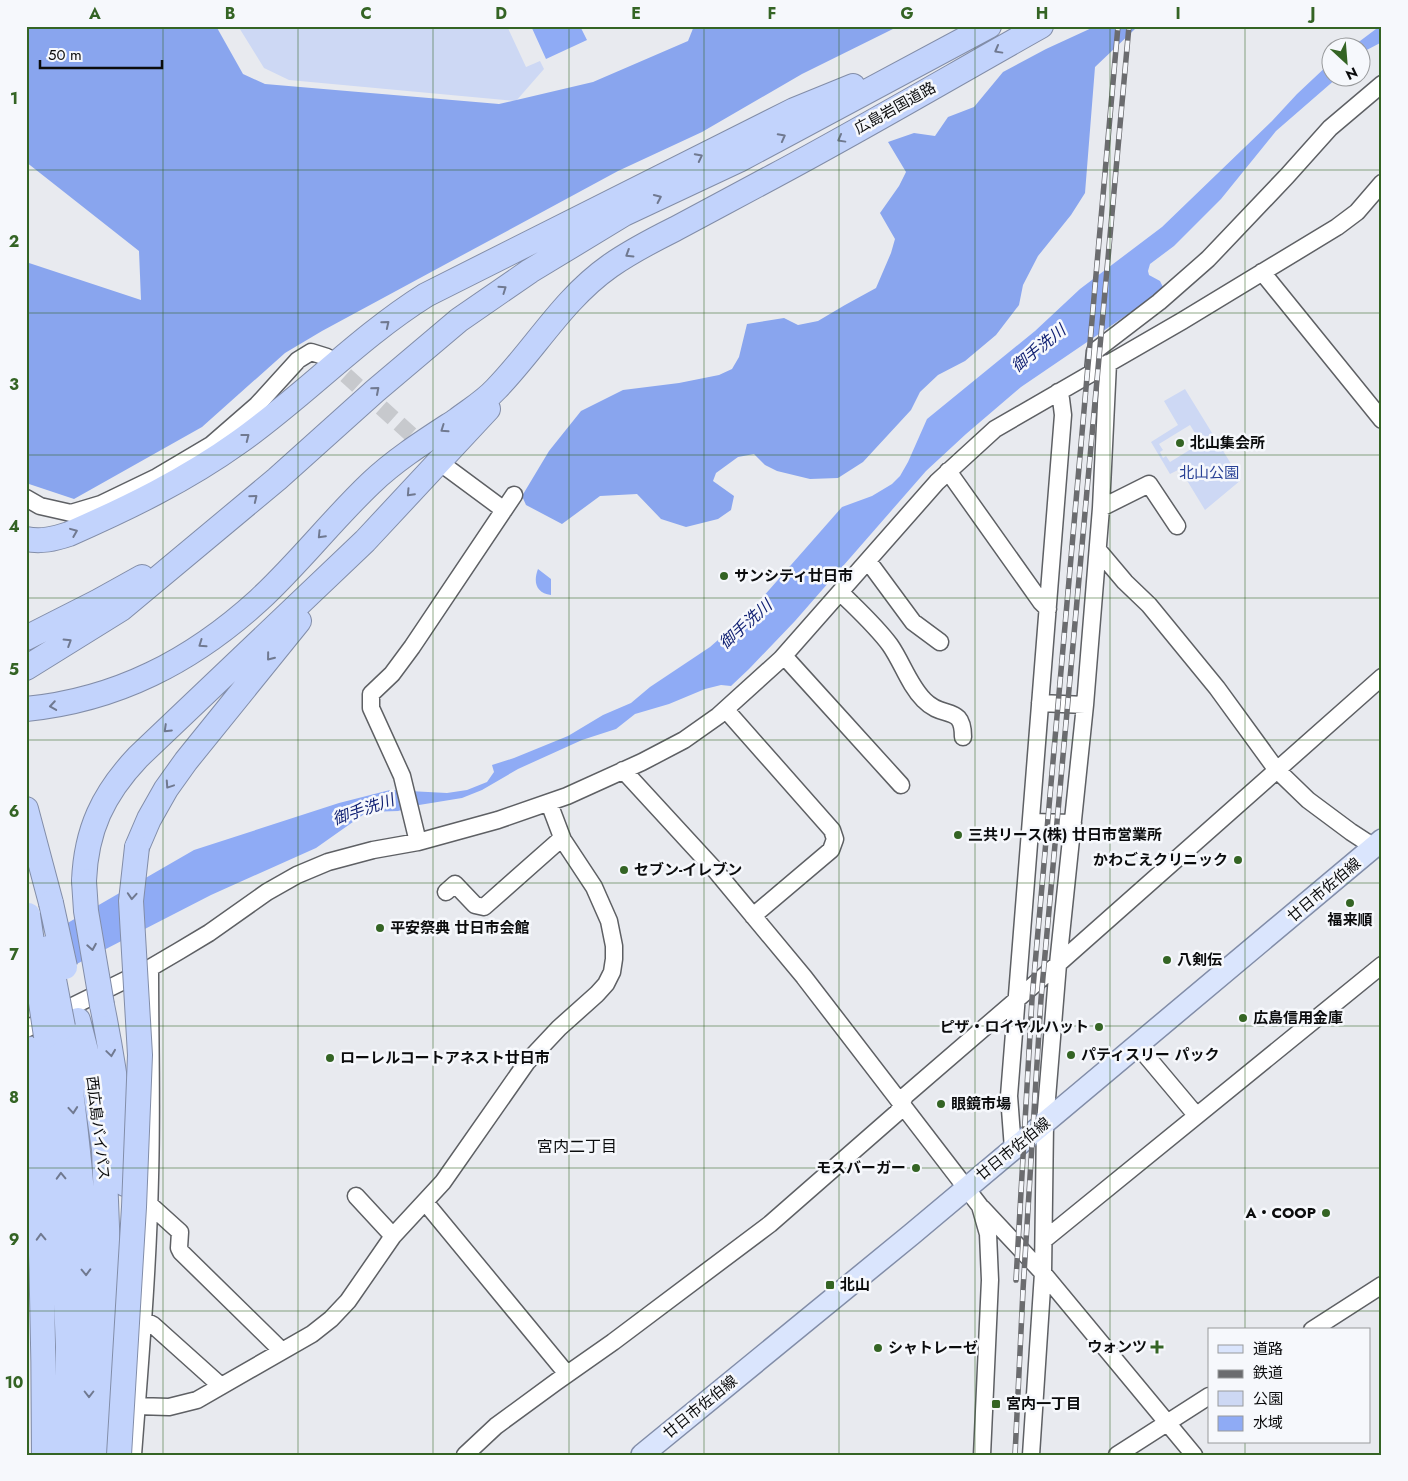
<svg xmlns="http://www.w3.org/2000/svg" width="1408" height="1481" viewBox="0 0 1408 1481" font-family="Jost,'Noto Sans JP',sans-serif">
	<rect width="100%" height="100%" fill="#e8eaef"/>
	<path fill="#cdd8f4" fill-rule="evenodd" d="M238 26H507L526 67 540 61 544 69 516 101 289 80 264 68Z
		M1185 389 1241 480 1205 510 1180 469 1170 474 1151 442 1178 425 1164 401ZM1190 425 1201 443 1170 462 1166 456 1163 458 1160 452 1163 450 1159 444Z"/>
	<path fill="#89a5ee" d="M26 26H216L243 74 265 84 499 104 593 82 688 41 694 26H899L802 74 702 132 618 171 322 331 285 353 202 427 74 499 26 483V262L141 300 139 251 26 162Z
		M1096 26H1142L1135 29 1095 67 1085 193 1071 215 1038 256 1023 285 1019 305 996 335 965 361 938 375 920 392 911 410 863 462 838 478 810 479 777 471 765 465 754 454 738 457 716 473 713 481 734 496 731 510 718 519 686 527 661 519 637 494 600 496 562 524 526 505 522 496 549 451 581 411 623 390 679 383 719 375 732 369 739 357 747 324 784 318 798 325 818 321 845 305 876 288 891 253 895 239 880 213 899 186 906 172 888 142 914 133 935 136 948 117 974 107 1003 72 1046 49Z"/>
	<path fill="#8fabf5" d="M531 26H580L587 40 546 59Z
		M1380 26H1382V42L1361 53 1360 48 1352 47Z
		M1330 63V78H1337L1276 131 1221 199 1174 246 1150 264 1148 271 1149 275 1160 281 1163 287 1140 306 1021 387 966 434 926 471 795 621 749 669 731 686 721 685 705 689 669 704 635 714 616 729 582 740 518 769 482 790 462 798 419 805 398 811 367 812 316 848 211 895 26 990V947L194 850 339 803 390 790 447 793 467 790 487 782 494 772 492 765 514 758 568 736 603 715 631 703 650 687 710 647 748 614 842 507 872 496 892 484 900 476 908 462 927 419 1035 331 1080 289 1162 227 1272 121 1297 94Z
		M538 569 551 579V595C536 593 533 582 538 569Z"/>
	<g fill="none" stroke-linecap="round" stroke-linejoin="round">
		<path stroke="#c7c9cd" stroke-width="16" stroke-dasharray="16 8" stroke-linecap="butt" d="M328 359 428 450"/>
		<defs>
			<path id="minor" d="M1262 272 1382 420
				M1093 372 1095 351 1159 302 1208 259 1287 176 1330 128 1382 84
				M446 467 504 510
				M948 471 1041 602 1048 609
				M26 498 40 506 71 513 101 504 157 477 211 445 257 405 298 360 311 352 327 357
				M1101 508 1149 484 1177 526
				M1098 550 1125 582 1149 605 1217 688 1276 769 1308 800 1351 832 1374 847
				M868 561 913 622 940 642
				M840 592C857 609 876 626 890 645 902 662 909 685 924 700 943 720 963 704 963 737
				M784 656 901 785
				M1040 703 1085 705
				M726 710 832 830 835 839 831 850 753 916
				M623 770 715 870 804 977 980 1206 988 1234 990 1280 982 1455
				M1031 822 1073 823
				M418 842 402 776 371 708V694L392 674 412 647 514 495
				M446 892 455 884 475 905 484 907 562 838
				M26 1029 150 968 179 951 209 933 267 892 297 875 328 862 373 850 418 842 498 820 567 796 642 762 684 740 718 716 781 659 937 482 995 429 1182 321 1337 227 1357 212 1382 183
				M1138 1046 1196 1115
				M1013 1149 1009 1096 1063 415 1061 399 1058 392
				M356 1196 393 1236
				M425 1202 567 1374
				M149 1204 180 1232 179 1248 181 1252 282 1351
				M982 1208 1043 1273 1194 1455
				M1044 1240 1382 965
				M143 1320 153 1325 221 1386
				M1312 1330 1382 1285
				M137 1406 169 1407 197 1400 312 1334 331 1319 348 1301 393 1236 443 1182 527 1062 559 1028 597 994 606 984 612 972 614 959V946L609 921 594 887 563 840 549 803
				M133 1455C140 1362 148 1270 150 1177 152 1108 150 1038 150 968
				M465 1455 496 1426 556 1382 613 1342 770 1224 898 1112 905 1096 1058 964 1382 677
				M1031 1455 1043 1273 1045 1123 1058 964 1085 705 1101 508 1108 363
				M1117 1455 1209 1396"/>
			<path id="major" d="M642 1455 912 1234 1382 840"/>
			<path id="highway" d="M26 539C41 542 54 539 69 534 128 508 186 480 239 442 304 396 359 337 426 295L794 110 853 86
				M26 638 97 602 142 577
				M26 668 121 609 277 479 375 391 459 320 530 271 624 214 739 160 989 26
				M26 709C117 700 192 661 259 600 299 563 332 520 371 483 396 459 428 439 457 420 470 410 484 402 496 389 535 349 563 299 610 266 630 252 653 240 675 229 708 211 741 194 774 176 864 128 952 76 1041 26
				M26 809 51 903
				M137 847 149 819 166 789 186 761 299 621
				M84 881C86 830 103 794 138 757L365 541 488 409
				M102 1005C110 1044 116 1083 121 1123 123 1144 127 1164 125 1184
				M78 1020 94 1082 104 1149 111 1330 108 1455
				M63 1027C71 1091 80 1155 84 1220 88 1298 89 1376 89 1455
				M46 1036 60 1155 68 1347 66 1455
				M32 1049C40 1184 44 1319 44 1455"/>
		</defs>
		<use href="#minor" stroke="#5e6064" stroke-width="19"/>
		<use href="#major" stroke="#828da8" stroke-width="24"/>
		<use href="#highway" stroke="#828da8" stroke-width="26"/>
		<use href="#minor" stroke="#fff" stroke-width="16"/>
		<use href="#major" stroke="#dae5fd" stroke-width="21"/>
		<use href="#highway" stroke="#c2d3fc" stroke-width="24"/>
		<defs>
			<path id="rail" d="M1016 1280 1032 999 1118 26
				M1015 1455 1023 1290 1041 999 1129 26"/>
		</defs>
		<use href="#rail" stroke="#6b6c6f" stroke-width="5.5"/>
		<use href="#rail" stroke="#f6f8fc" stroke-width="4" stroke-dasharray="11" stroke-linecap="butt"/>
		<defs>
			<path id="highway-bridge" d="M84 881 86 911 102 1005
				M51 903 65 967
				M28 915 46 1036
				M48 948 63 1027
				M119 1455 134 1207 140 1055 131 901 137 847"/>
		</defs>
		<use href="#highway-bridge" stroke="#828da8" stroke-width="26" stroke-linecap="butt"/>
		<use href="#highway-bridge" stroke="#c2d3fc" stroke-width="24"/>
	</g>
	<defs><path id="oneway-chevron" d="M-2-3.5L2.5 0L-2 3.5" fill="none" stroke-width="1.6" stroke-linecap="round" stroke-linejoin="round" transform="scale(1.25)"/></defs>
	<g stroke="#707990">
		<use href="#oneway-chevron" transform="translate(998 50) rotate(151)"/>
		<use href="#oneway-chevron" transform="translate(782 137) rotate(-28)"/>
		<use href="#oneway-chevron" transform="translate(841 139) rotate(151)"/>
		<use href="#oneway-chevron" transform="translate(699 157) rotate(-27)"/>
		<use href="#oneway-chevron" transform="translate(658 198) rotate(-25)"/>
		<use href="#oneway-chevron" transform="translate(629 254) rotate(148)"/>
		<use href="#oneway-chevron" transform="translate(503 289) rotate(-35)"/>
		<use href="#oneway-chevron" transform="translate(386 324) rotate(-39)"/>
		<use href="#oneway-chevron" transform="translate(376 390) rotate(-41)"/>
		<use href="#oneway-chevron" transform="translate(444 429) rotate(145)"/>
		<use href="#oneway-chevron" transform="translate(246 437) rotate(-38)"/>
		<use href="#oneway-chevron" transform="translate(410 493) rotate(133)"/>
		<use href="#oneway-chevron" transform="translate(254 498) rotate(-39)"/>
		<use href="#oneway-chevron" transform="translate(74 532) rotate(-22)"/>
		<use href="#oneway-chevron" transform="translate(321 535) rotate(134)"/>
		<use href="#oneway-chevron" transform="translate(68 642) rotate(-32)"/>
		<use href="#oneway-chevron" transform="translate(202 644) rotate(145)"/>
		<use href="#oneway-chevron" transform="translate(270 657) rotate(129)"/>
		<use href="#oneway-chevron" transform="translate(53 706) rotate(171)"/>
		<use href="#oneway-chevron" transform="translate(167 729) rotate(136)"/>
		<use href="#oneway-chevron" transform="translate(169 785) rotate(124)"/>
		<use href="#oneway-chevron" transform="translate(132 896) rotate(94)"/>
		<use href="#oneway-chevron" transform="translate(92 947) rotate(80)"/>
		<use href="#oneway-chevron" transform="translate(111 1053) rotate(82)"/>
		<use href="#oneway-chevron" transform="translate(73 1110) rotate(85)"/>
		<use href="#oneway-chevron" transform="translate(61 1176) rotate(-92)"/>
		<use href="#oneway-chevron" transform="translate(41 1237) rotate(-92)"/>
		<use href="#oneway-chevron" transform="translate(86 1272) rotate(88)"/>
		<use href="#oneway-chevron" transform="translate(89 1394) rotate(90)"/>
	</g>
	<path fill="none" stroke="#346424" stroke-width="1" stroke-opacity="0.55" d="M163 26V1455M298 26V1455M433 26V1455M569 26V1455M704 26V1455M839 26V1455M975 26V1455M1110 26V1455M1245 26V1330M26 170H1382M26 313H1382M26 455H1382M26 598H1382M26 740H1382M26 883H1382M26 1026H1382M26 1168H1382M26 1311H1382M1245 1442V1455"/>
	<g fill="#346424" stroke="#f6f8fc" stroke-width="2">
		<circle cx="1180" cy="443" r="5"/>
		<circle cx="724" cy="576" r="5"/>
		<circle cx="958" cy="835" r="5"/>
		<circle cx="1238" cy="860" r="5"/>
		<circle cx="624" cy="870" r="5"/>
		<circle cx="1350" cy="903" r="5"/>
		<circle cx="380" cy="928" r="5"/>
		<circle cx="1167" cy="960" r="5"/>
		<circle cx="1243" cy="1018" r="5"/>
		<circle cx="1099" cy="1027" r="5"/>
		<circle cx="1071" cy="1055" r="5"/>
		<circle cx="330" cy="1058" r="5"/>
		<circle cx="941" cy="1104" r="5"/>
		<circle cx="916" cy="1168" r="5"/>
		<circle cx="1326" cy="1213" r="5"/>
		<rect x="825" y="1280" width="10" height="10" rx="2.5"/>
		<path d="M1154.5 1339.5h5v5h5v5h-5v5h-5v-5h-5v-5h5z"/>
		<circle cx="878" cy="1348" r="5"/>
		<rect x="991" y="1399" width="10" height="10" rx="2.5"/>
	</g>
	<g text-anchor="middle" stroke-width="5" stroke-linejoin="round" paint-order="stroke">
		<g font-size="15" fill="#0b0c0d" stroke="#f6f8fc">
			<text transform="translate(895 108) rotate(-29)" y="5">広島岩国道路</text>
			<text transform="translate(1324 890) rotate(-40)" y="5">廿日市佐伯線</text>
			<text transform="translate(98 1128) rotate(83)" y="5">西広島バイパス</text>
			<text transform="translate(1013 1149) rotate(-39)" y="5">廿日市佐伯線</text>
			<text transform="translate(700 1407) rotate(-39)" y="5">廿日市佐伯線</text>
		</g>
		<g font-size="15" font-weight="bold" fill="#0b0c0d" stroke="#f6f8fc" text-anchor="start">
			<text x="1190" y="448">北山集会所</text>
			<text x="734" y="581">サンシティ廿日市</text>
			<text x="968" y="840">三共リース(株) 廿日市営業所</text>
			<text x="1228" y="865" text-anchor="end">かわごえクリニック</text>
			<text x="634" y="875">セブン-イレブン</text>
			<text x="1350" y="925" text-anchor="middle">福来順</text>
			<text x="390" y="933">平安祭典 廿日市会館</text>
			<text x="1177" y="965">八剣伝</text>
			<text x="1253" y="1023">広島信用金庫</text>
			<text x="1089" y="1032" text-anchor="end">ピザ・ロイヤルハット</text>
			<text x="1081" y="1060">パティスリー パック</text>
			<text x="340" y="1063">ローレルコートアネスト廿日市</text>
			<text x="951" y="1109">眼鏡市場</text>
			<text x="906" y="1173" text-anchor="end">モスバーガー</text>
			<text x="1316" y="1218" text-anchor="end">A・COOP</text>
			<text x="840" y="1290">北山</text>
			<text x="1147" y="1352" text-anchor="end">ウォンツ</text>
			<text x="888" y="1353">シャトレーゼ</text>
			<text x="1006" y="1409">宮内一丁目</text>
		</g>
		<g font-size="15" fill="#2a4296" stroke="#f6f8fc">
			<text x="1209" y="478">北山公園</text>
		</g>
		<g font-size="16" font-style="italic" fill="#122274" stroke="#f6f8fc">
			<text transform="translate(1038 348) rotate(-39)" y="6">御手洗川</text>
			<text transform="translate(745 624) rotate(-42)" y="6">御手洗川</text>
			<text transform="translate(363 809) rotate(-19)" y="6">御手洗川</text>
		</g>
		<g font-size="16" fill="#0b0c0d" stroke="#f6f8fc">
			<text x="577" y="1152">宮内二丁目</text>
		</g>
	</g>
	<rect width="1408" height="1481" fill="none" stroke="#f6f8fc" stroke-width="55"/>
	<rect x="1208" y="1328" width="162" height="115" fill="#f6f8fc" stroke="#989a9c"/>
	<rect x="1218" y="1345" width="25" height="8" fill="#dae5fd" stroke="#989a9c"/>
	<text x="1253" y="1354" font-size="15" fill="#0b0c0d">道路</text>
	<rect x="1218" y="1370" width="25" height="8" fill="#6b6c6f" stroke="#989a9c"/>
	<text x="1253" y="1378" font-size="15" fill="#0b0c0d">鉄道</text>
	<rect x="1218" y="1391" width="25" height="15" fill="#cdd8f4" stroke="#989a9c"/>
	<text x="1253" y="1404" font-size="15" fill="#0b0c0d">公園</text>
	<rect x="1218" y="1416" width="25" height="15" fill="#8fabf5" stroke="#989a9c"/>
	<text x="1253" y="1428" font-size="15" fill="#0b0c0d">水域</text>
	<g transform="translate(1346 62) rotate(154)"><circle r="24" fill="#f6f8fc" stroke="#989a9c"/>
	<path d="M0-4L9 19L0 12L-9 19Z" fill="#346424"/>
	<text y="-8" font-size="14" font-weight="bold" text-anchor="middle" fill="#0b0c0d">N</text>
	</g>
	<path d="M40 60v8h122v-8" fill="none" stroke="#0b0c0d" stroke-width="2.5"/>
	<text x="48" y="60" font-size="15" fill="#0b0c0d" stroke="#f6f8fc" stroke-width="4" paint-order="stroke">50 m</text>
	<rect x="28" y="28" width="1352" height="1426" fill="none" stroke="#346424" stroke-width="2"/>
	<g font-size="16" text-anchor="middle" font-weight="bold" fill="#346424">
		<text x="95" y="19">A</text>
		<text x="230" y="19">B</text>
		<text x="366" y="19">C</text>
		<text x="501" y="19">D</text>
		<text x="636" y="19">E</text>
		<text x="772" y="19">F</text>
		<text x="907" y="19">G</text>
		<text x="1042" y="19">H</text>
		<text x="1178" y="19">I</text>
		<text x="1313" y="19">J</text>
		<text x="14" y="104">1</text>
		<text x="14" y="247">2</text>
		<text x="14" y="390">3</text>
		<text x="14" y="532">4</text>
		<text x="14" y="675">5</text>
		<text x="14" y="817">6</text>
		<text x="14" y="960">7</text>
		<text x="14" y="1103">8</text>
		<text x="14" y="1245">9</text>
		<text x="14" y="1388">10</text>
	</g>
</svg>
